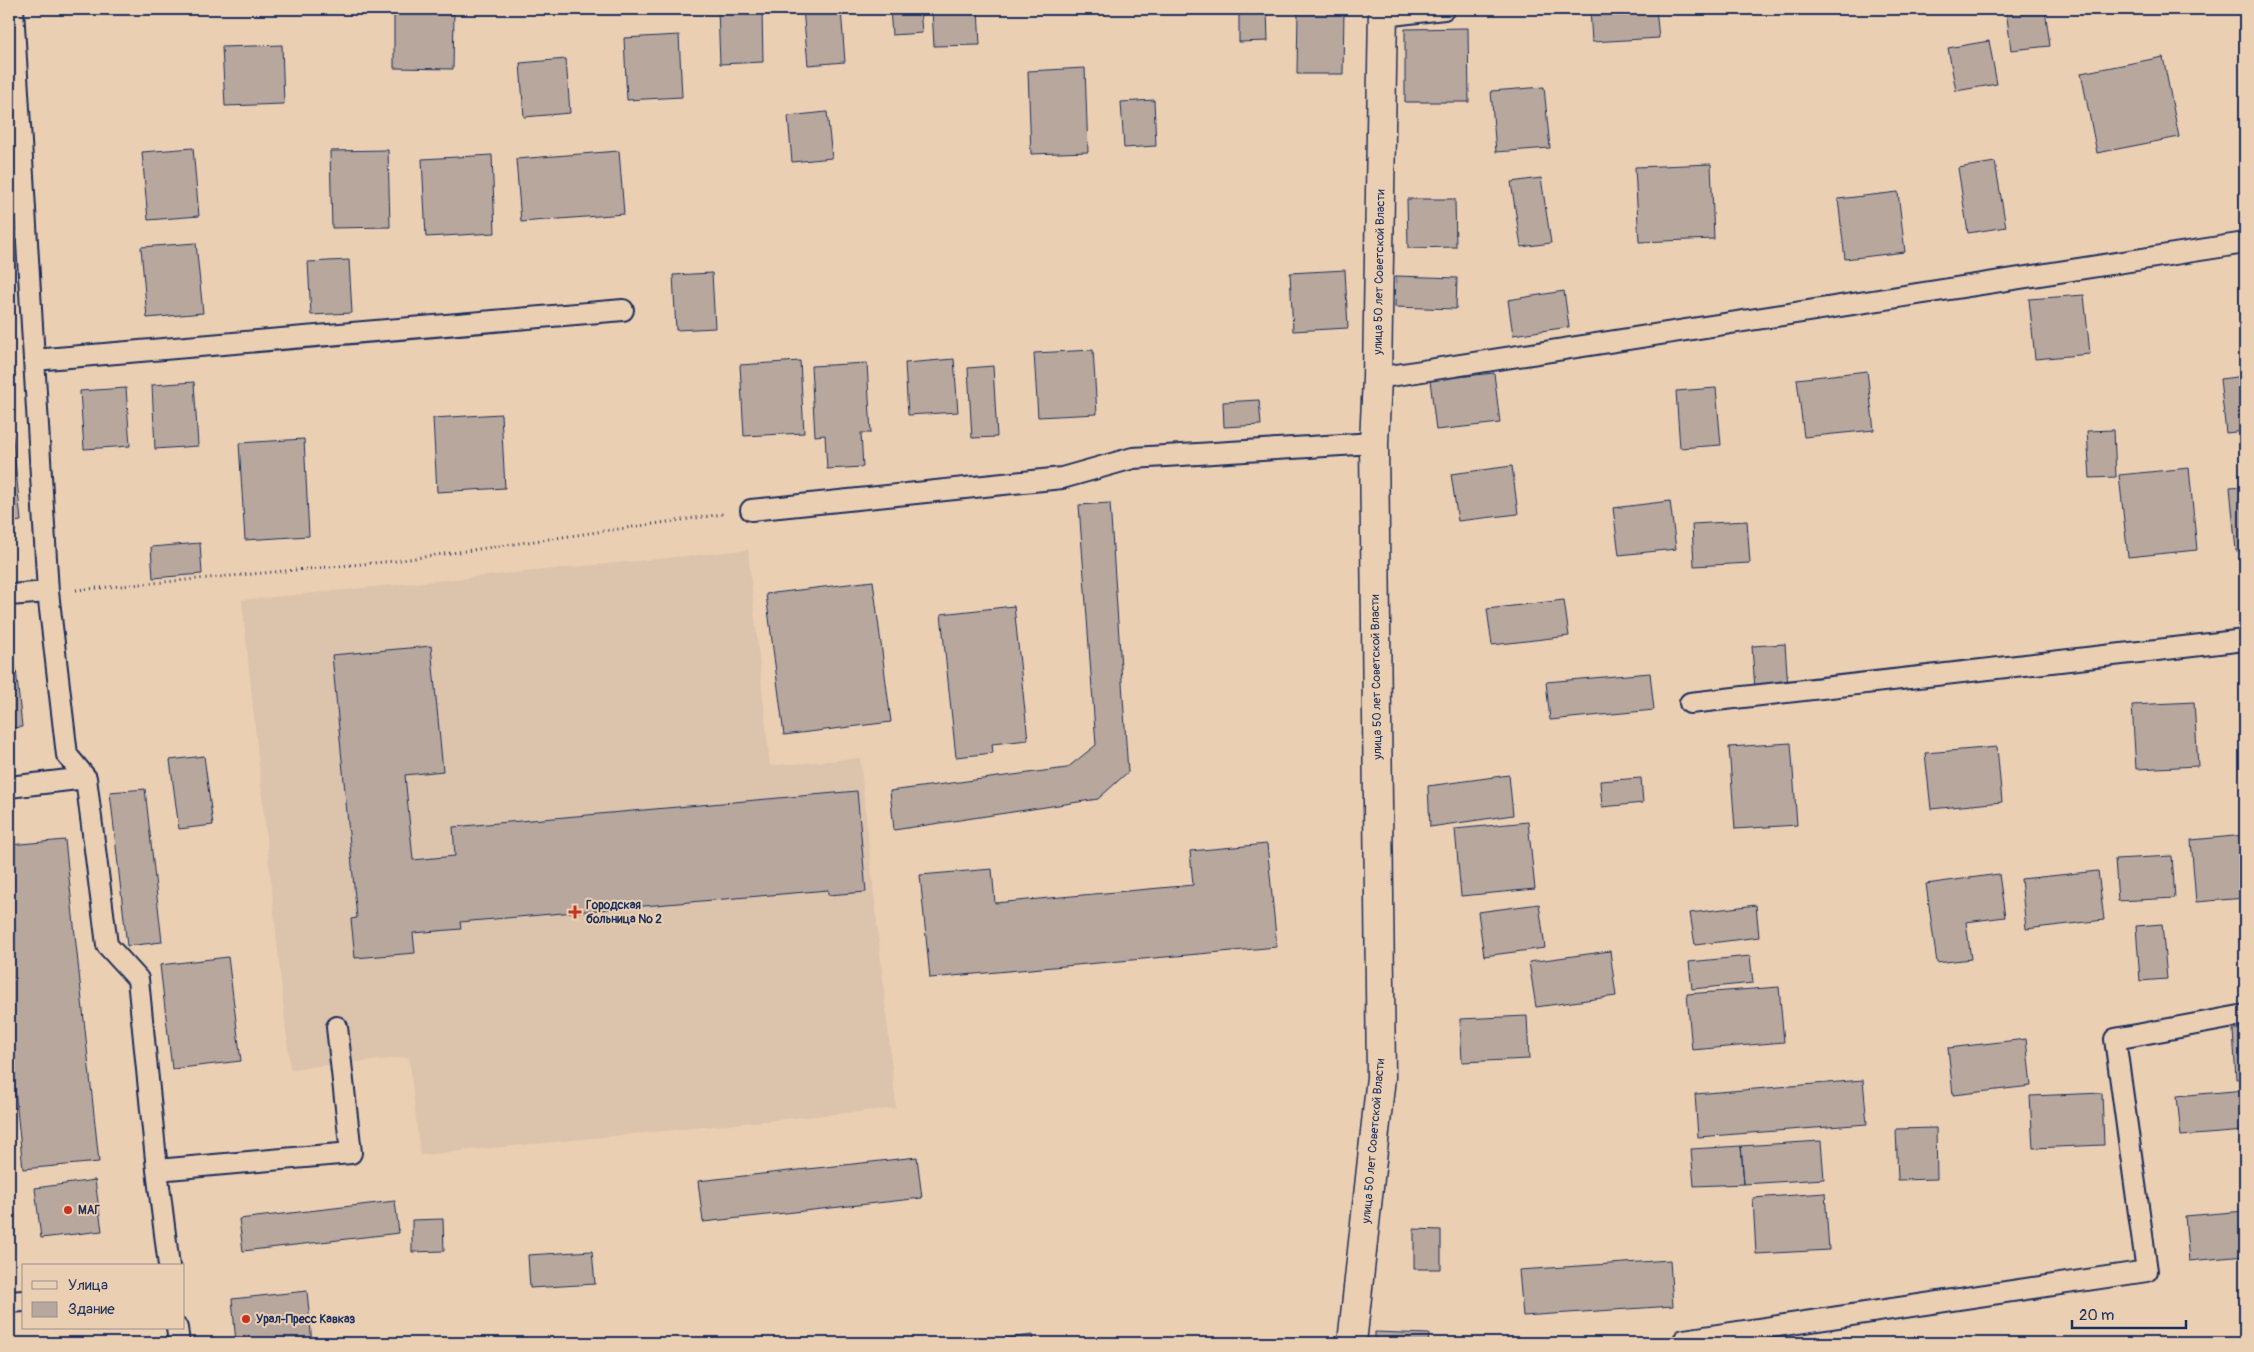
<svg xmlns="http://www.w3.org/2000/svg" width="2254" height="1352" viewBox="0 0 2254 1352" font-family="Pangolin,sans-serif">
	<rect width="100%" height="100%" fill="#ebcfb2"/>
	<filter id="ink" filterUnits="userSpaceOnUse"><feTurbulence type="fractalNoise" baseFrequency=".02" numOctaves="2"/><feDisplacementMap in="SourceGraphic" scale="10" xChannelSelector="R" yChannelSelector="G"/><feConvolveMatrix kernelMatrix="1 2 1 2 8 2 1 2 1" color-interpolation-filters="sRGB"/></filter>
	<g filter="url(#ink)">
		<path fill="#dbc3ac" d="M748 550 770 766 860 758 896 1108 420 1155 409 1057 290 1069 242 600Z"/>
		<path fill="#b7a79d" stroke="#1b2f5e" d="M718 9H762L763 62 720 64Z
			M803 9H841L845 62 808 65Z
			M890 9H920L922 33 892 35Z
			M932 9H978L980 45 934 46Z
			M1239 9H1267L1268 41 1239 42Z
			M1298 9H1344L1343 74H1297Z
			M1590 9H1656L1659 38 1592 42Z
			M2006 9H2045L2050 46 2011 50Z
			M394 13H454L453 69 394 68Z
			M1468 28 1469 102H1405V29Z
			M679 35 682 97 627 100 624 38Z
			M1989 41 1997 84 1956 91 1948 48Z
			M282 45 284 104 225 106 222 47Z
			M2163 57 2179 137 2097 153 2081 73Z
			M566 59 570 113 524 117 520 63Z
			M1085 68 1088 152 1031 154 1028 71Z
			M1544 87 1550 148 1496 152 1491 91Z
			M1154 100 1156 146 1124 148 1121 102Z
			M827 112 832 158 792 162 788 116Z
			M193 148 199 216 148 220 142 152Z
			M388 150 390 227 332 228 330 151Z
			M619 151 624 214 521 222 516 159Z
			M492 155 495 233 426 237 422 159Z
			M1995 162 2006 227 1968 233 1958 168Z
			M1711 164 1714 239 1639 242 1635 167Z
			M1541 178 1551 243 1521 247 1511 182Z
			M1898 192 1905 252 1845 259 1838 199Z
			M1407 199H1455L1456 247 1408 248Z
			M196 243 203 313 147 318 141 247Z
			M349 260 352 313 311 315 308 262Z
			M1345 270 1348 328 1293 331 1290 273Z
			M712 273 715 328 676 330 673 275Z
			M1396 276 1457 278 1456 309 1395 307Z
			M1564 291 1569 327 1513 335 1508 300Z
			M2084 295 2090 354 2035 359 2029 299Z
			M1093 350 1097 414 1038 417 1034 353Z
			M954 359 958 412 908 415 905 363Z
			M800 361 804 433 744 436 740 365Z
			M867 363 871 433H861L863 467 827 469 825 435 815 436 811 366Z
			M993 366 997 437 972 438 968 368Z
			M1867 371 1874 430 1804 437 1797 379Z
			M1494 373 1500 423 1436 430 1430 380Z
			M2245 376V431L2226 433 2220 379Z
			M194 382 198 446 155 449 152 385Z
			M126 388 130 446 84 449 80 391Z
			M1716 388 1721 445 1680 448 1676 391Z
			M9 399 21 521 9 523Z
			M1259 400 1261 425 1224 427 1223 402Z
			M501 414 505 488 437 492 433 418Z
			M2114 430 2116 477 2090 478 2087 431Z
			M304 439 309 536 245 540 239 443Z
			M1512 466 1518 514 1458 521 1451 474Z
			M2189 468 2197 550 2128 557 2119 475Z
			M2245 486V550L2236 551 2230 487Z
			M1670 501 1676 549 1619 555 1613 508Z
			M1110 503 1128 772 1098 799 894 830 890 791 1067 768 1096 745 1079 505Z
			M1747 521 1750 563 1694 566 1692 524Z
			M200 543 202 574 153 578 151 547Z
			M873 581 891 722 784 735 766 594Z
			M1564 600 1569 636 1492 645 1487 609Z
			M1014 606 1028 740 992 744 993 753 956 757 941 614Z
			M1785 644 1788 688 1755 690 1752 646Z
			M431 646 443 771 405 775 413 860 455 856 453 827 857 791 866 892 828 895V890L460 922 461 929 413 933 415 953 355 958 351 919 357 918 332 655Z
			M14 649 22 727 9 728V650Z
			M1650 673 1654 710 1550 720 1546 682Z
			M2194 702 2198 766 2136 769 2132 705Z
			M1791 743 1797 825 1735 829 1729 747Z
			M1997 747 2002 802 1931 809 1925 753Z
			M204 756 213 825 179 829 170 760Z
			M1509 775 1513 815 1430 827 1428 786Z
			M1641 778 1643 803 1602 807 1600 781Z
			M145 789 162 942 127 946 110 792Z
			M1528 822 1535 889 1461 896 1455 829Z
			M2245 835V898L2196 902 2191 840Z
			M65 840 99 1162 23 1169 9 1029V845Z
			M1267 844 1277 947 930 978 920 875 992 869 995 903 1193 885 1190 851Z
			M2172 856 2175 898 2118 901 2115 859Z
			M2098 871 2104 920 2026 929 2021 879Z
			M1999 874 2005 917 1966 922 1971 959 1937 963 1926 884Z
			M1539 904 1545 948 1484 956 1478 912Z
			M1756 905 1759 937 1695 945 1690 913Z
			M2162 924 2167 979 2140 981 2136 926Z
			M1610 951 1616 996 1536 1007 1529 962Z
			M1750 956 1753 983 1692 989 1689 962Z
			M228 957 241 1061 172 1069 160 965Z
			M1779 987 1784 1042 1692 1050 1687 994Z
			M1527 1016 1529 1059 1462 1062 1460 1019Z
			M2245 1029V1078L2236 1079 2233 1030Z
			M2026 1039 2031 1086 1953 1095 1948 1048Z
			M1863 1080 1867 1124 1698 1137 1695 1094Z
			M2245 1090V1131L2181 1136 2177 1096Z
			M2102 1093 2104 1145 2033 1148 2030 1096Z
			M1936 1128 1937 1179 1898 1180 1896 1129Z
			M1821 1141 1824 1179 1744 1184 1741 1146Z
			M1741 1146 1744 1184 1694 1186 1691 1149Z
			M917 1157 922 1198 703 1222 698 1181Z
			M95 1180 102 1231 41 1238 35 1188Z
			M1825 1193 1829 1250 1756 1254 1753 1198Z
			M395 1201 399 1233 243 1251 239 1219Z
			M2245 1211V1256L2189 1261 2185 1216Z
			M443 1219 444 1251 412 1252V1220Z
			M1414 1229 1441 1230V1269H1414Z
			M592 1251 595 1284 530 1288 528 1255Z
			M1670 1260 1673 1306 1523 1316 1519 1270Z
			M307 1291 312 1343H236L232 1299Z
			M1375 1332 1429 1334 1428 1343H1375Z
			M1033 1335 1034 1343H964Z
			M1584 1341V1343L1524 1342Z"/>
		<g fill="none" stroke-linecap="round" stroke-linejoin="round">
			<defs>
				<path id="lane" d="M13 9 48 592 67 755 86 778 107 945 138 979 157 1170 169 1266
					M1383 16 1444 9
					M34 360 623 310
					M1377 378 2245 243
					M751 510 1062 478 1133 458 1374 443
					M9 595 48 592
					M1690 703 2245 640
					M9 787 86 778
					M157 1170 351 1153 337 1027
					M9 1302 24 1301
					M177 1328 179 1343
					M1684 1343V1340L2147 1271 2115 1039 2245 1015"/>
				<path id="street" d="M1352 1343 1381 1077 1374 443 1377 378 1383 9"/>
			</defs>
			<use href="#lane" stroke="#1b2f5e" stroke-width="24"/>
			<use href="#street" stroke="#1b2f5e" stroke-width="31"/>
			<path stroke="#1b2f5e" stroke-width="3" stroke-dasharray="1 4" stroke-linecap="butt" d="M76 590 395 561 723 514"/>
			<use href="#lane" stroke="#ebcfb2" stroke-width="20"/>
			<use href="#street" stroke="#ebcfb2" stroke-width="28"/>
		</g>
	</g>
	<g fill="#c8321e" stroke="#ebcfb2" stroke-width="2">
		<path d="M572.5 904.5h5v5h5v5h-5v5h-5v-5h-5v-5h5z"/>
		<circle cx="68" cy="1210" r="5"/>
		<circle cx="246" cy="1319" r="5"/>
	</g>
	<g text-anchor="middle" stroke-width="4" stroke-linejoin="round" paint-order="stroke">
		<g font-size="12" fill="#1b2f5e" stroke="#ebcfb2">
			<text transform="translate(1379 272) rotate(-89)" y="4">улица 50 лет Советской Власти</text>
			<text transform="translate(1376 677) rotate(-91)" y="4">улица 50 лет Советской Власти</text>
			<text transform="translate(1373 1141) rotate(-85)" y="4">улица 50 лет Советской Власти</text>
		</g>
		<g font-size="12" font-weight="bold" fill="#1b2f5e" stroke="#ebcfb2" text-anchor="start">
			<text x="586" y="909">Городская<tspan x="586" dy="14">больница № 2</tspan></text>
			<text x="78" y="1214">МАГ</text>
			<text x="256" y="1323">Урал-Пресс Кавказ</text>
		</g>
	</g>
	<rect width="2254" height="1352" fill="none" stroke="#ebcfb2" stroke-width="30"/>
	<rect x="15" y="15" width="2224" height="1322" fill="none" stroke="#1b2f5e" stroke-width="2" filter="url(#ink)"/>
	<rect x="22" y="1264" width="162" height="65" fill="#ebcfb2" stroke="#988f90"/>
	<rect x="32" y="1281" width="25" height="8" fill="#ebcfb2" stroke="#988f90"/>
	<text x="68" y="1290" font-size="15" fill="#1b2f5e">Улица</text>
	<rect x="32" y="1302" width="25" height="15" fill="#b7a79d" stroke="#988f90"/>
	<text x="68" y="1314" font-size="15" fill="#1b2f5e">Здание</text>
	<path d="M2072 1320v8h114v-8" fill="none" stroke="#1b2f5e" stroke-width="2.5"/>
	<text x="2079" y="1320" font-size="15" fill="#1b2f5e" stroke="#ebcfb2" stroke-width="4" paint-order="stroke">20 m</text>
</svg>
